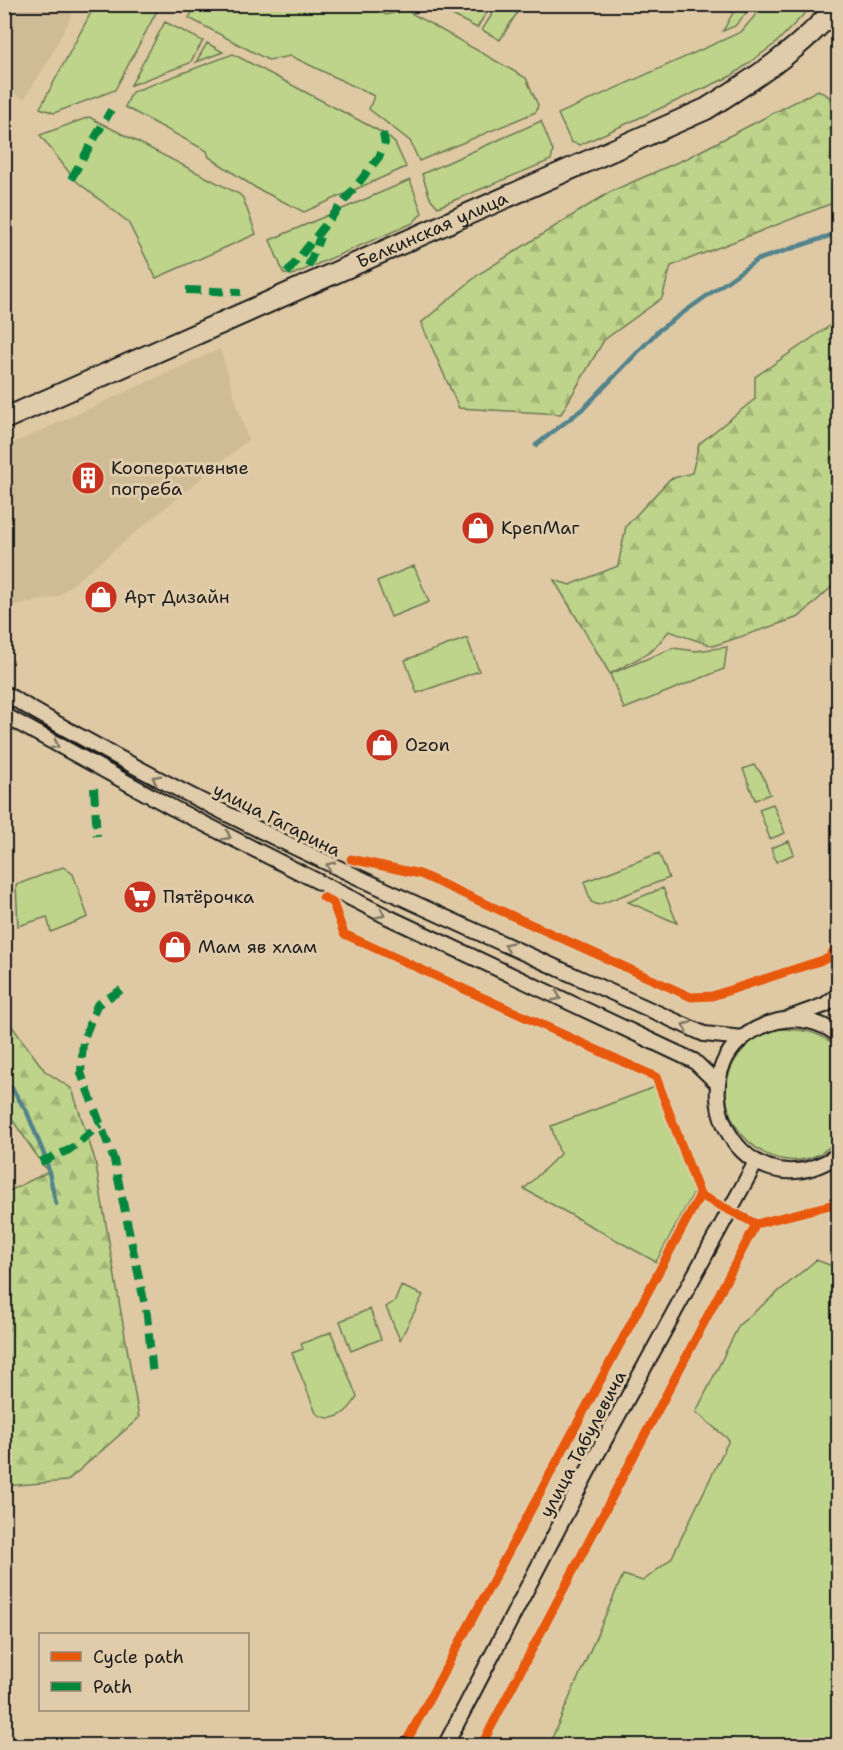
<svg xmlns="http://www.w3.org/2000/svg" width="843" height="1750" viewBox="0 0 843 1750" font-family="'Shantell Sans',sans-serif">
	<defs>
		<pattern id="forest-firs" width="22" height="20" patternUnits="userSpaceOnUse" patternTransform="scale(1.5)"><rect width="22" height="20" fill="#bdd48a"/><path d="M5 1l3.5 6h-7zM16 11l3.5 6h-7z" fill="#a2b576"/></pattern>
	</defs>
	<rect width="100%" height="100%" fill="#dec9a4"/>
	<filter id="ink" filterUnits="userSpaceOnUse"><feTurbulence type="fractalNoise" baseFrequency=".0167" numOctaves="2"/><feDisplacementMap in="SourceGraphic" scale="12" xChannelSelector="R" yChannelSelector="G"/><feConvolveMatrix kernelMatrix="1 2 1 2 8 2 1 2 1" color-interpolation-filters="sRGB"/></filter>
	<g filter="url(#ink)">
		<path fill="#cfbb96" d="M4 5H77L46 65 24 99 5 89Z
			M220 349 248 440 57 597 5 607V447Z"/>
		<path fill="#bdd48a" stroke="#6c7853" stroke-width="1.5" d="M738 4 753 5 735 26 723 31Z
			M95 5H160L115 90 54 113 40 108Z
			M196 5 368 4 386 15 406 10 526 78 538 105 536 112 419 161 410 141 369 109 374 96 291 56 268 60 189 18Z
			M433 5H491L477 28Z
			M498 5H522L500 40 482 30Z
			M764 5H813L775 44 731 76 580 145 571 142 558 114 741 32Z
			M165 22 203 41 190 63 131 85Z
			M207 43 223 52 196 62Z
			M233 54 383 133 395 143 406 167 304 212 256 188 209 157 207 151 125 107 132 92Z
			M89 117 239 194 243 198 256 234 156 278 128 222 75 180 40 135Z
			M541 121 553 151 551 160 438 207 430 198 422 174Z
			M410 180 422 213 413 223 292 275 284 274 270 240Z
			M414 566 429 602 391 617 377 581Z
			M467 638 479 671 417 693 405 660Z
			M727 647 724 669 624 709 610 674 673 648 696 651Z
			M754 765 762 774 770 794 755 800 743 769Z
			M773 804 785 833 770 839 759 809Z
			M789 841 794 854 776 862 771 848Z
			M659 853 669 878 598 905 591 902 584 882Z
			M63 867 73 874 88 917 51 932 47 917 18 926 16 885Z
			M663 888 677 923 628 902Z
			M777 1029C802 1029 820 1031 838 1048V1139C778 1205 679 1103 752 1041 758 1036 769 1033 777 1029Z
			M658 1086 694 1192 656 1262 524 1189 560 1154 551 1126Z
			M816 1260 838 1268V1745H549L623 1575 643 1581 671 1559 729 1440 696 1412 739 1325Z
			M401 1286 423 1295 400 1340 386 1307 395 1301Z
			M370 1309 381 1339 351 1351 340 1321Z
			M331 1332 357 1397C348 1413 333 1425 316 1413L292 1353 303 1349 301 1344Z"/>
		<path fill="url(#forest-firs)" stroke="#6c7853" stroke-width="1.5" d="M818 90 838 102V201L671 266 662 298 604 340 561 414 459 408 421 323 479 274 610 192 687 158Z
			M831 325 838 326V581L799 617 713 646 669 631 652 651 610 674 554 580 570 585 618 566 626 526 670 479 692 473 699 444 755 399V377Z
			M5 1017 45 1071 72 1089 95 1160 139 1418 67 1481 5 1486V1193L48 1172 5 1109Z"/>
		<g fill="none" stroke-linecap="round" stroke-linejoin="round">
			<path stroke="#53838b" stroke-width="4.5" d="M536 445 585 407 659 330 757 260 838 233
				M11 1087 27 1112 45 1157
				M47 1163 56 1204"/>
			<defs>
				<path id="street" d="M4 693C230 827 466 926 704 1034L743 1038
					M4 715 173 808 388 917 694 1061 717 1083
					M789 1018 825 1005 838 995
					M838 1035C822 1022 798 1016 778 1021 660 1051 734 1224 838 1155
					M445 1746 591 1465 756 1162"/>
				<g id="secondary">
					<path id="s1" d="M4 419 706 109C754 79 801 49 838 5"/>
				</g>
			</defs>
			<use href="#street" stroke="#1c1c1c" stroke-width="18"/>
			<use href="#secondary" stroke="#1c1c1c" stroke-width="24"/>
			<use href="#street" stroke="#e0ccaa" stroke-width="14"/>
			<use href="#secondary" stroke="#e0ccaa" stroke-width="20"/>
			<path stroke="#00873e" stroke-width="8" stroke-dasharray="15 8" stroke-linecap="butt" d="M71 179 111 110
				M308 267 320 237
				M287 273 379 157 385 143 383 133
				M186 290 241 292
				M94 788 97 836
				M121 990 97 1005 83 1041 81 1073 114 1160 147 1315 153 1376
				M40 1162 69 1150 101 1124"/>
			<defs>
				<path id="cycleway" d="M351 859 420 874 691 997 712 996 829 958 838 943
					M323 897 333 903 344 934 656 1077 700 1195 756 1224 838 1203
					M404 1746 700 1195
					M481 1746 756 1224"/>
			</defs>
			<use href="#cycleway" stroke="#e0ccaa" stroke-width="13"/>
			<use href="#cycleway" stroke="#e8590c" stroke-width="9"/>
		</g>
		<defs><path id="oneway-chevron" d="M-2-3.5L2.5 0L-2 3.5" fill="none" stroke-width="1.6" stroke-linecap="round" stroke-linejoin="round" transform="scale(1.5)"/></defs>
		<g stroke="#7e7463">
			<use href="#oneway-chevron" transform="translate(55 745) rotate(29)"/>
			<use href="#oneway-chevron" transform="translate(156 779) rotate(-153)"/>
			<use href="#oneway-chevron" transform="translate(227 836) rotate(27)"/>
			<use href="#oneway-chevron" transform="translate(330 866) rotate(-154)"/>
			<use href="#oneway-chevron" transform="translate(381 914) rotate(27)"/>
			<use href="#oneway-chevron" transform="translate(508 946) rotate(-156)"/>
			<use href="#oneway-chevron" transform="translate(557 997) rotate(25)"/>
			<use href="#oneway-chevron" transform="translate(686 1026) rotate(-156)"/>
		</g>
	</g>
	<defs>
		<symbol id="building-disc" viewBox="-11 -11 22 22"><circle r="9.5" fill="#c8321e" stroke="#e0ccaa"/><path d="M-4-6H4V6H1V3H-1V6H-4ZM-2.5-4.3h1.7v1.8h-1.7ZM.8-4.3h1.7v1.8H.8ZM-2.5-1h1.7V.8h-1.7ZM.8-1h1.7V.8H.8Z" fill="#fff"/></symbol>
		<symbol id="shop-disc" viewBox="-11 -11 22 22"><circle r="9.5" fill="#c8321e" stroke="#e0ccaa"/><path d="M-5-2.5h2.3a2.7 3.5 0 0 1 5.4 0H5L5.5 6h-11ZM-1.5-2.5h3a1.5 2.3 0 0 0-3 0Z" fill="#fff"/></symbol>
		<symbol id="supermarket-disc" viewBox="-11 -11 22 22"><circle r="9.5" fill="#c8321e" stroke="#e0ccaa"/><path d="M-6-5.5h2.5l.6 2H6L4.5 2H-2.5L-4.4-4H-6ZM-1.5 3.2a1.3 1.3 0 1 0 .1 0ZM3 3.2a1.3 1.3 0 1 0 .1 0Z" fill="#fff"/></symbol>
	</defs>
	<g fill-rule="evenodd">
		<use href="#building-disc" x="69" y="459" width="38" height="38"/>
		<use href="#shop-disc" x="459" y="509" width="38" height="38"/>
		<use href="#shop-disc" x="82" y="578" width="38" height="38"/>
		<use href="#shop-disc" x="363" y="726" width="38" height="38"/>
		<use href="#supermarket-disc" x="121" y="878" width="38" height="38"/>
		<use href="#shop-disc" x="156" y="928" width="38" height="38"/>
	</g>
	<g text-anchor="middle" stroke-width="6" stroke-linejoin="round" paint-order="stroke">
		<g font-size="18" fill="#1c1c1c" stroke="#e0ccaa">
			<text dy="6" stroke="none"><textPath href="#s1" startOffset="468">Белкинская улица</textPath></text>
			<text transform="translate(277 820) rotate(27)" y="6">улица Гагарина</text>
			<text transform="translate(583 1444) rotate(-62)" y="6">улица Табулевича</text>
		</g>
		<g font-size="18" fill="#1c1c1c" stroke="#e0ccaa" text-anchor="start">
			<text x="111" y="474">Кооперативные<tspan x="111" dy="21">погреба</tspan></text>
			<text x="501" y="534">КрепМаг</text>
			<text x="124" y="603">Арт Дизайн</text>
			<text x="405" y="751">Ozon</text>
			<text x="163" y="903">Пятёрочка</text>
			<text x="198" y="953">Мам яв хлам</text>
		</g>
	</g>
	<rect width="843" height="1750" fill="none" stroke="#e0ccaa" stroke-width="24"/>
	<rect x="12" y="12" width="819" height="1726" fill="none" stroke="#1c1c1c" stroke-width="2" filter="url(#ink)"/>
	<rect x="39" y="1633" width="210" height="78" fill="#e0ccaa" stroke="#928671" stroke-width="1.5"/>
	<rect x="51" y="1652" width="30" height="9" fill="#e8590c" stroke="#928671" stroke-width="1.5"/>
	<text x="93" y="1663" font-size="18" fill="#1c1c1c">Cycle path</text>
	<rect x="51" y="1682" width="30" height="9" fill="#00873e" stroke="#928671" stroke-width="1.5"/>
	<text x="93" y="1693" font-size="18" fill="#1c1c1c">Path</text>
</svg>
